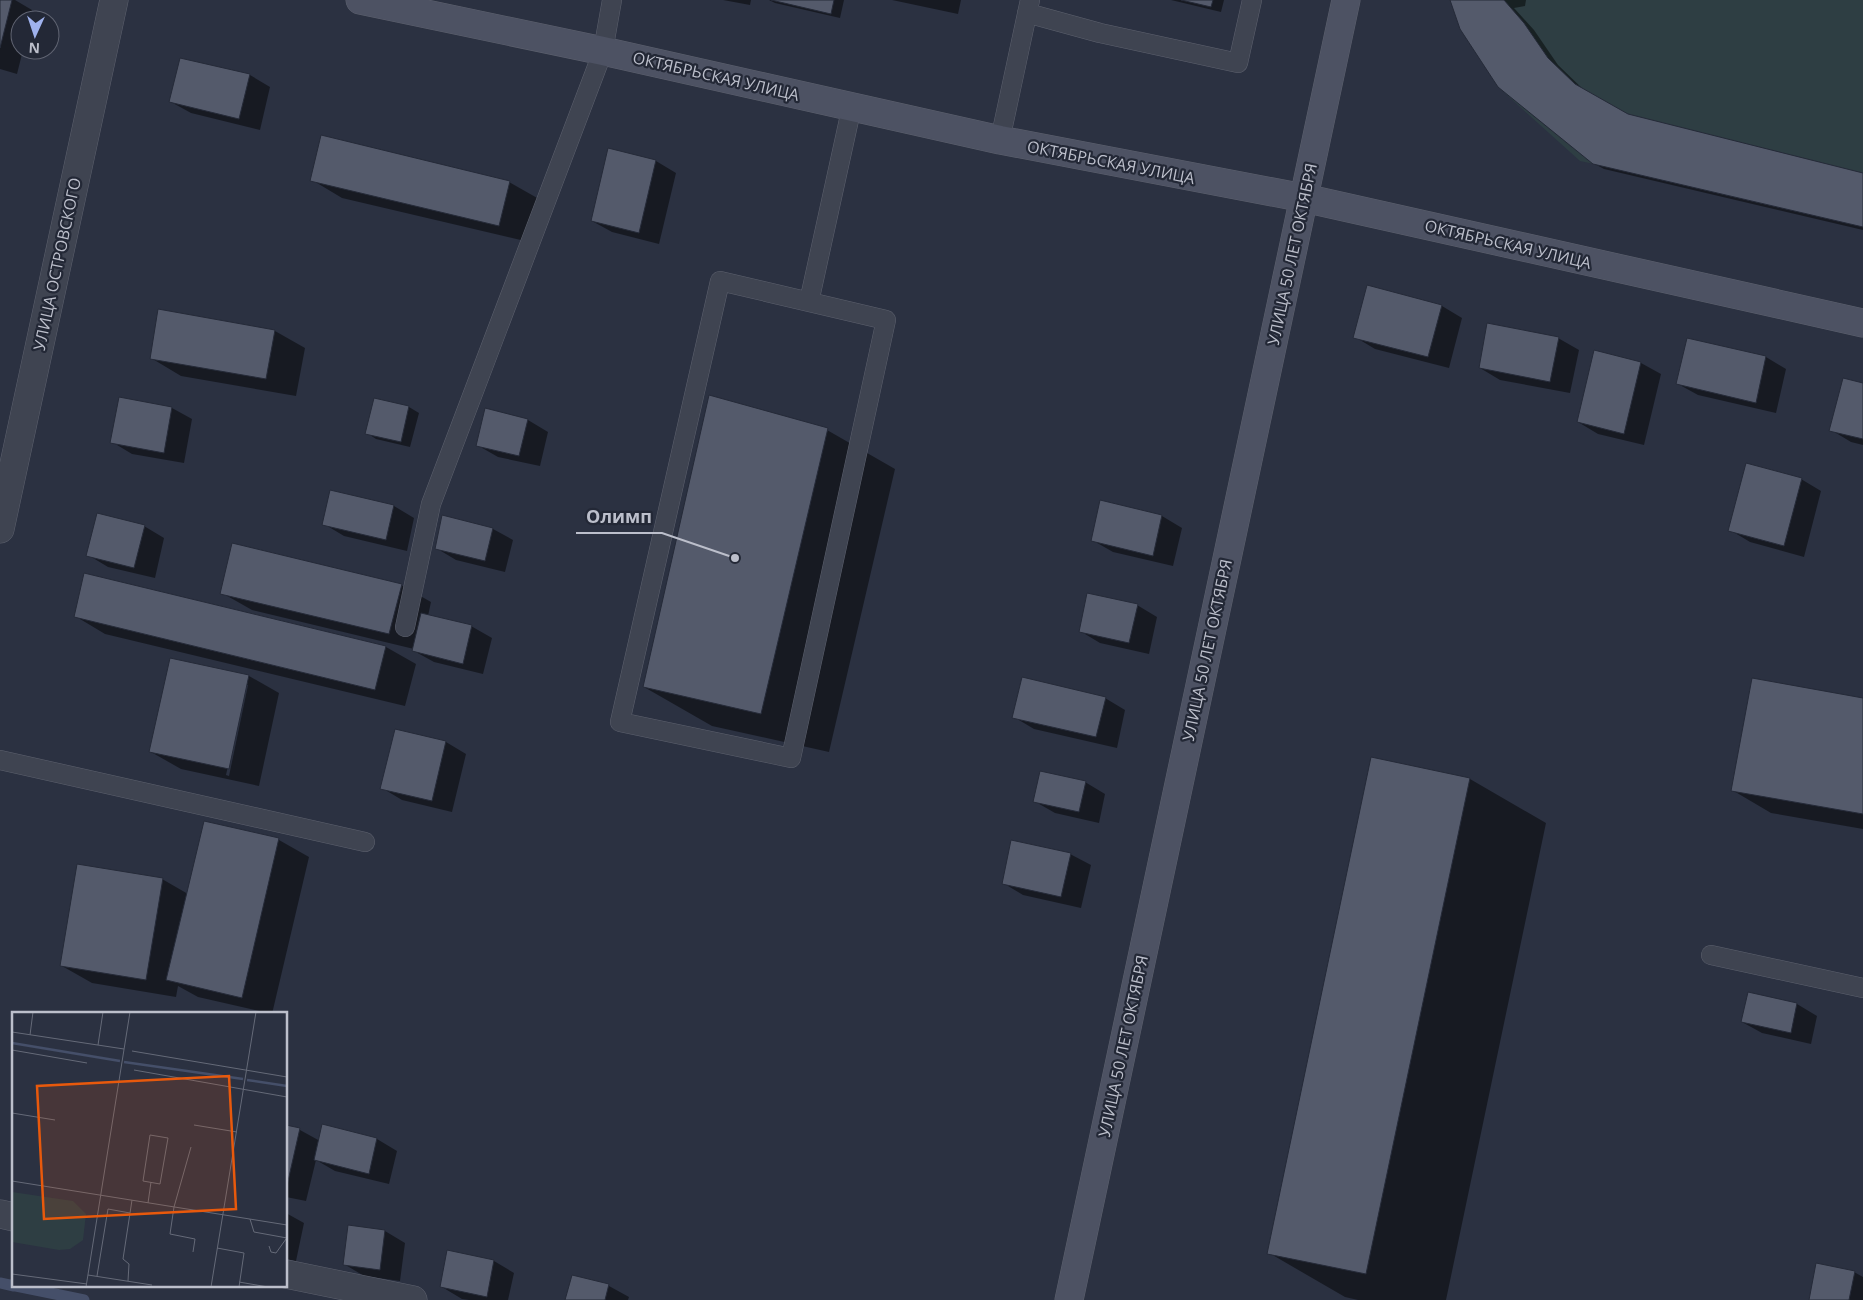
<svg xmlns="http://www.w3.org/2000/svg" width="1863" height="1300" viewBox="0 0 1863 1300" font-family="'Open Sans',sans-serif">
	<rect width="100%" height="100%" fill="#2b3141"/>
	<path fill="#2e3e43" d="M1463 0H1863V221L1580 161 1498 87 1460 29Z"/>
	<path fill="#0007" fill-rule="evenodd" d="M0 0H15L32 10 30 20H20V50H23L17 74 0 69Z
		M723 0H751L750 5Z
		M769 0H844L840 18 775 3Z
		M892 0H961L958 14Z
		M1171 0H1224L1221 12Z
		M1451 0H1526L1525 6 1514 8 1534 30 1558 65 1585 91 1628 116 1863 174V230L1604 169 1593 163Z
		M250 75 270 87 260 130 191 113 171 102Z
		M656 161 676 173 659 244 612 232 592 221Z
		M312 180 509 182 539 199 529 242 342 198Z
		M1442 306 1462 318 1449 368 1375 349 1355 337Z
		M275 331 305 348 296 396 181 376 151 358Z
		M1558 338 1579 350 1570 393 1500 380 1480 368Z
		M1766 357 1786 369 1776 413 1698 395 1678 384Z
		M1641 363 1661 374 1644 445 1598 434 1578 422Z
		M1863 384V445L1851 442 1831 430Z
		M120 398 172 408 192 419 184 463 132 454 112 442Z
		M375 399 409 407 419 413 410 447 376 439 367 433Z
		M486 410 528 420 548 432 540 466 498 457 477 445Z
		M827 430 895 469 829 752 712 726 644 687Z
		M1801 479 1821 491 1804 557 1750 542 1730 530Z
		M331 491 394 506 414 518 407 551 344 536 324 524Z
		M1162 516 1182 528 1173 566 1113 552 1092 540Z
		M443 517 493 529 513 540 505 572 456 560 436 548Z
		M144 526 164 538 155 578 108 567 88 555Z
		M401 585 431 602 428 616 471 626 492 638 483 674 434 662 414 651V649L252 610 222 593Z
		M1137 605 1157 617 1149 654 1100 643 1080 631Z
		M75 616 386 647 416 664 405 706 105 634Z
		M249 676 279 693 259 786 181 769 151 752ZM246 685H248L229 776 226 775Z
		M1105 698 1125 710 1117 748 1034 729 1014 717Z
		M1863 699V829L1771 813 1732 790Z
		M396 731 446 742 466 754 452 812 402 800 382 788Z
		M1470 779 1546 823 1446 1300H1358L1345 1297 1269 1253Z
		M1085 782 1105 794 1099 823 1055 813 1034 801Z
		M205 822 279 840 309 857 272 1014 198 997 178 986 176 997 92 983 62 966 162 879 188 894Z
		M1070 854 1091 865 1081 908 1023 895 1003 883Z
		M1749 993 1797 1004 1817 1016 1811 1044 1762 1033 1742 1022Z
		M286 1126 300 1130 320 1141 323 1126 377 1139 397 1151 389 1184 335 1171 316 1160 306 1201 286 1197Z
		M286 1213 304 1223 296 1261 286 1259Z
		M385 1231 405 1243 400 1281 364 1276 344 1264Z
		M448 1252 494 1261 514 1273 508 1300H469L462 1299 442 1287Z
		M1854 1272 1863 1277V1300H1810Z
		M609 1286 629 1297 628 1300H566Z"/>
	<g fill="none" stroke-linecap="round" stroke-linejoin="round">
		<path stroke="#454f69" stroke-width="11" d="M0 1283 14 1286
			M16 1286 84 1300"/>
	</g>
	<path fill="#545a6b" stroke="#252a38" d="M0 0H12L0 48Z
		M771 0H834L831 14Z
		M1181 0H1213L1211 7Z
		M1450 0H1504L1524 23 1548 58 1575 84 1628 114 1863 173V227L1593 164 1498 87 1460 29Z
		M180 58 250 74 239 119 169 102Z
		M321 135 510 181 499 226 310 181Z
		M608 148 656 160 639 233 591 221Z
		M1367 285 1442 305 1428 357 1353 338Z
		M158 309 275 330 266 379 150 359Z
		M1487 323 1559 337 1550 382 1479 368Z
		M1687 338 1766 356 1756 403 1676 384Z
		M1594 350 1641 362 1624 434 1577 422Z
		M1843 378 1863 383V439L1829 431Z
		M709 395 828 428 761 714 643 687Z
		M119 397 172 407 164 453 110 443Z
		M374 398 409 406 401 442 365 434Z
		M485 408 528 419 519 456 476 446Z
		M1746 463 1802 478 1784 546 1728 531Z
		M330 490 394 505 386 540 322 525Z
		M1100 500 1162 515 1153 556 1091 541Z
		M97 513 145 525 134 568 86 556Z
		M442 515 493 528 485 561 435 549Z
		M232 543 402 584 389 634 220 594Z
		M84 573 386 646 375 690 74 617Z
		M1087 593 1138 604 1129 643 1079 632Z
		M421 613 472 625 463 664 412 651Z
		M170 658 249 675 229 769 149 752Z
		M1022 677 1106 697 1096 737 1012 718Z
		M1752 678 1863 698V814L1731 791Z
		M395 729 446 741 432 801 380 789Z
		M1371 757 1470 778 1366 1274 1267 1254Z
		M1040 771 1086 781 1079 812 1033 802Z
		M204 821 279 838 242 998 166 980Z
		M1011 840 1071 853 1061 897 1002 884Z
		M77 864 163 878 146 980 60 966Z
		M1748 992 1797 1003 1791 1033 1741 1022Z
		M322 1124 377 1138 369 1174 314 1160Z
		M286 1125 300 1128 286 1190Z
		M348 1225 385 1230 380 1270 343 1265Z
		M447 1250 494 1260 487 1297 440 1287Z
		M1816 1263 1855 1271 1849 1300H1809Z
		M572 1275 609 1284 605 1300H565Z"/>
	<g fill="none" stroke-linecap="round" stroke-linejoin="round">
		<defs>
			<path id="service" d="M1027 13 1100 33 1238 63 1252 0
				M1000 140 1030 0
				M720 281 886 320 791 758 620 722Z
				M809 302 852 106
				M405 627 431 504 603 51 612 0
				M0 760 365 842
				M1711 955 1863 988"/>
			<path id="tertiary" d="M0 529 114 0
				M0 1214 14 1217
				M286 1274 413 1300"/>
			<path id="secondary" d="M360 0 603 51 1000 140 1304 198 1863 323
				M1069 1300 1346 0"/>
		</defs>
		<use href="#service" stroke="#5d616e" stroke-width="20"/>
		<use href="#tertiary" stroke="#5d616e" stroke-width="29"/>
		<use href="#secondary" stroke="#5d616e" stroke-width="29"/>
		<use href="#service" stroke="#3f4451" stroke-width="19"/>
		<use href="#tertiary" stroke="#3f4451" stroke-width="28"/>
		<use href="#secondary" stroke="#4d5263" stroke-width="28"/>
	</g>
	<g text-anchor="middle" stroke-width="4.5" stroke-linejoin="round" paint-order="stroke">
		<g font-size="16" fill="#bcbfcb" stroke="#232836">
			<text transform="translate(716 76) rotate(13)" y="6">ОКТЯБРЬСКАЯ УЛИЦА</text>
			<text transform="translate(1111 162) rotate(11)" y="6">ОКТЯБРЬСКАЯ УЛИЦА</text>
			<text transform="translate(1508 244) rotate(13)" y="6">ОКТЯБРЬСКАЯ УЛИЦА</text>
			<text transform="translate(1292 254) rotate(-78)" y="6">УЛИЦА 50 ЛЕТ ОКТЯБРЯ</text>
			<text transform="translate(57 264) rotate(-78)" y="6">УЛИЦА ОСТРОВСКОГО</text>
			<text transform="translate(1207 650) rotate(-78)" y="6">УЛИЦА 50 ЛЕТ ОКТЯБРЯ</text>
			<text transform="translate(1123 1046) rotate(-78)" y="6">УЛИЦА 50 ЛЕТ ОКТЯБРЯ</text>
		</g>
	</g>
	<g transform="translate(12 1012)">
		<rect width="275" height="275" fill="#2b3141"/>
		<path d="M0 180 61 189 74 202 71 228 58 237 47 238 0 230Z" fill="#2e3e43"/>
		<path fill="none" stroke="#454f69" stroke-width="2.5" d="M0 31 108 49M112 50 231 67M235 68 275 74"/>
		<path fill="none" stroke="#656a78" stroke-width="1" d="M0 20 112 37M18 23 21 0M86 33 91 0M0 38 75 51M120 39 275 65M122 58 275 85M0 101 43 108M182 113 225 120M138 123 156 126 148 172 131 169ZM179 135 162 195 158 222 183 227 181 240M0 169 275 213M136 191 139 170M238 207 242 220 275 226M257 234 259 240 264 241 274 227M205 236 232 241 227 275M0 262 75 272M76 263 140 273M85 264 96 197 118 201M116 269 117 252 111 247 120 188M227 270 256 275M74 275 118 0M199 275 244 0"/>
		<path fill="#e8590c" fill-opacity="0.15" stroke="#e8590c" stroke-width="2.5" d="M217 64 224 197 32 207 25 74Z"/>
		<rect width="275" height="275" fill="none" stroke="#bcbfcb" stroke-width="2.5"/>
	</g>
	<path fill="none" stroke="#bcbfcb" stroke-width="2" d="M735 558L662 533H576"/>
	<circle fill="#bcbfcb" stroke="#232836" stroke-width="2" cx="735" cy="558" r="5"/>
	<g font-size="18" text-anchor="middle" font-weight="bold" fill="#bcbfcb" stroke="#232836" stroke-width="4.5" stroke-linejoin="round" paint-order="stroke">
		<text x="619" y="523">Олимп</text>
	</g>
	<g transform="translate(35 35) rotate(183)"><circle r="24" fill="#232836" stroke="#606472"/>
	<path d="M0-4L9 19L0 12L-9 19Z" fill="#9fb2ed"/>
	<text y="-8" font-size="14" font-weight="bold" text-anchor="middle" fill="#bcbfcb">N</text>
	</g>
</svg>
